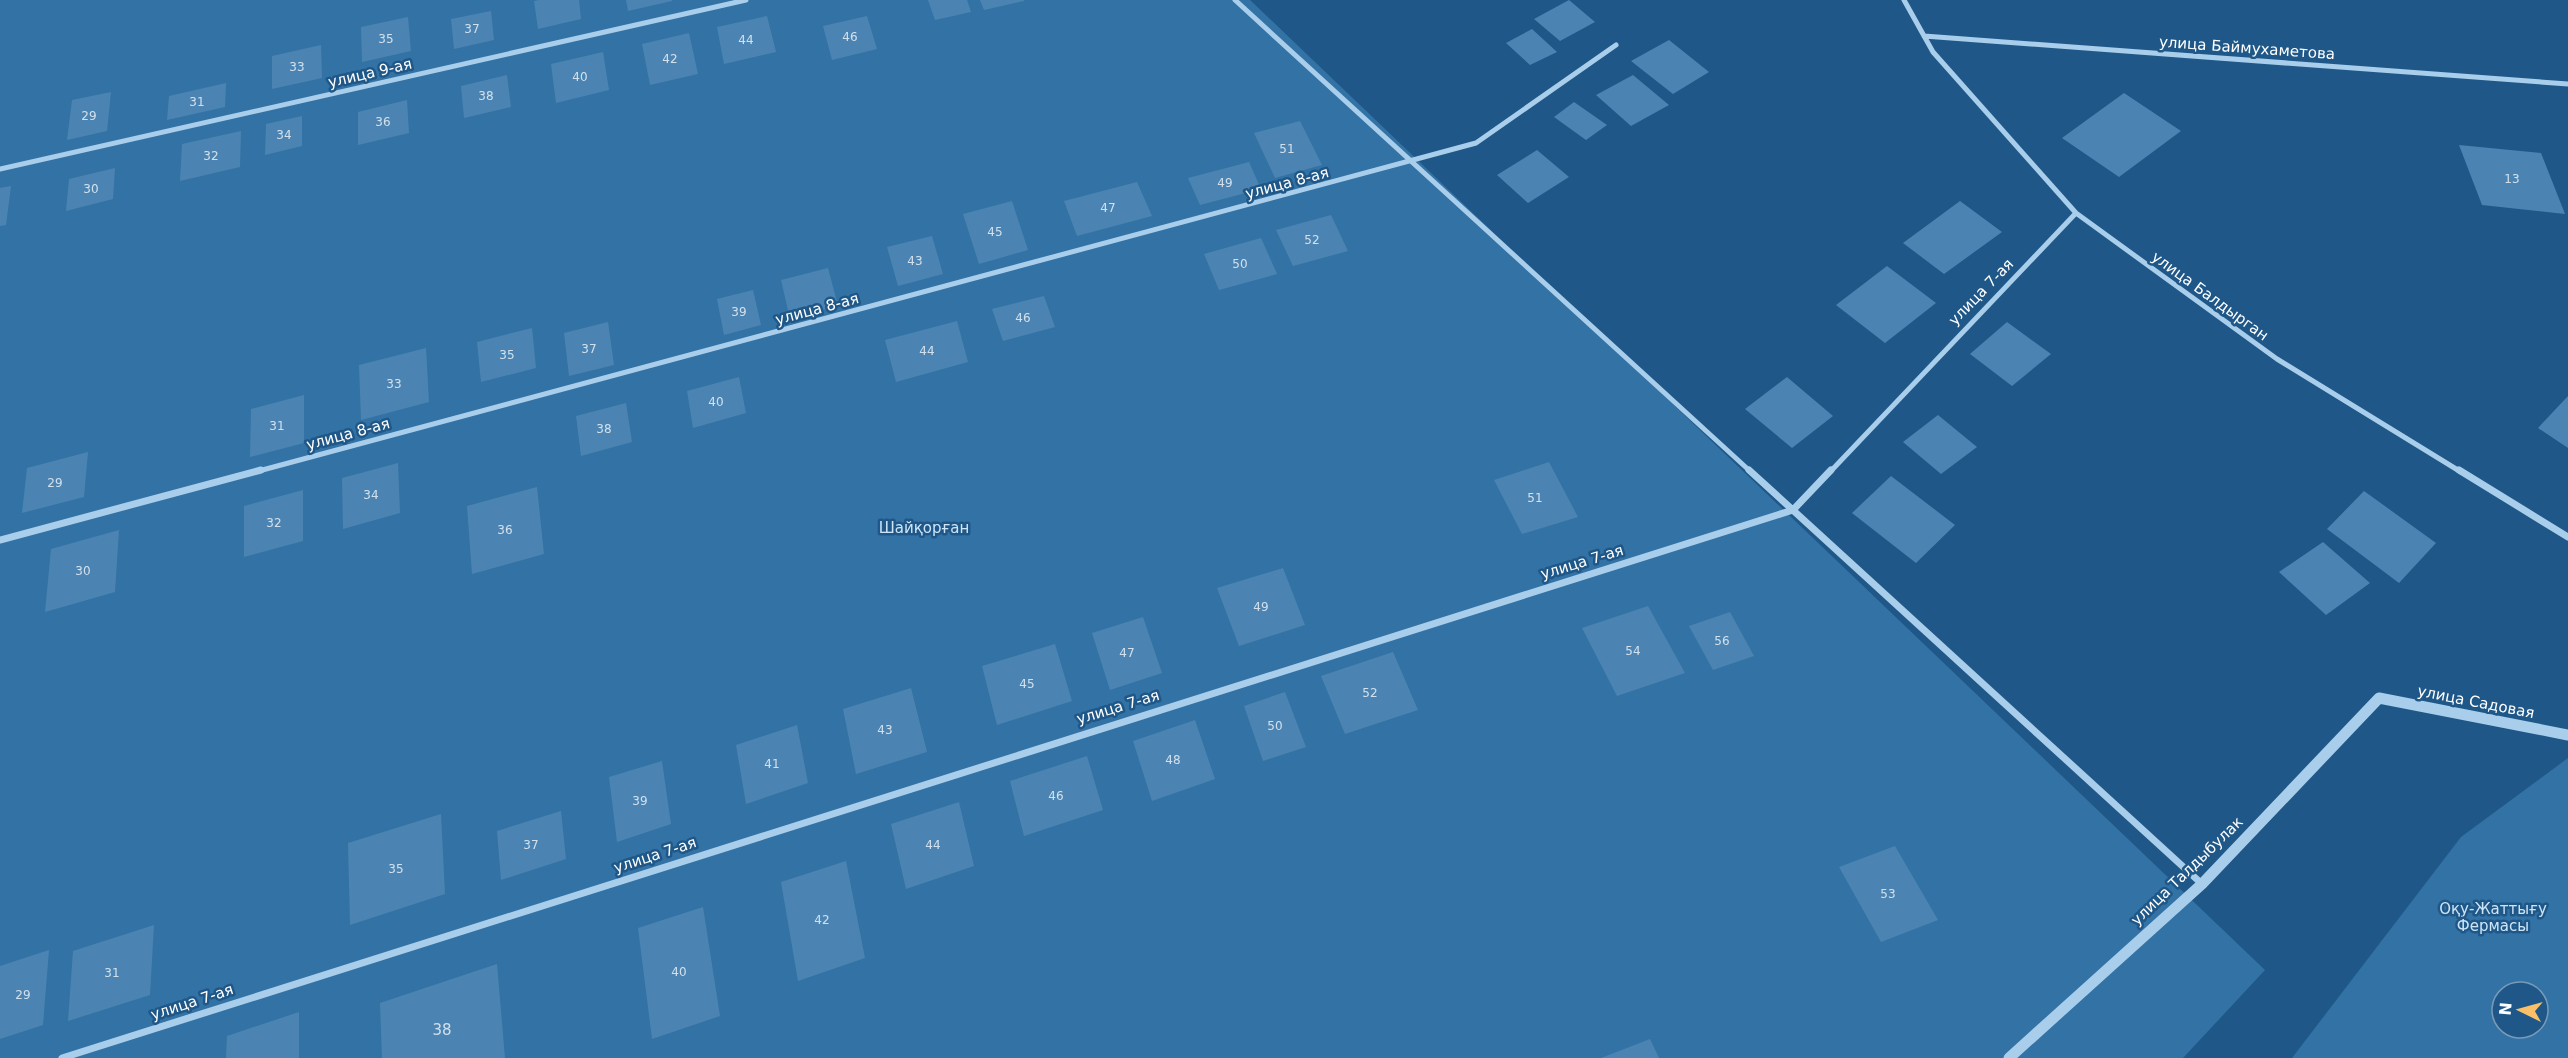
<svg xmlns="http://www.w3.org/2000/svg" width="2568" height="1058" viewBox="0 0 2568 1058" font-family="'DejaVu Sans',sans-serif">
	<rect width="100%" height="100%" fill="#1f5888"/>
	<path fill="#3372a5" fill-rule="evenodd" d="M0 0H1250L2265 970 2183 1058H0Z
		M2568 758V1058H2292L2461 837ZM2502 992H2538V1028H2502Z"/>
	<path fill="#4b84b2" d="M539 0H579L581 19 538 29 534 1Z
		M626 0H672V1L628 11Z
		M928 0H967L971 12 935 20Z
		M980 0H1024V1L984 10Z
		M1569 0 1595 22 1560 41 1534 19Z
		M491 11 494 40 454 49 451 19Z
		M767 16 776 52 724 64 717 27Z
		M867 16 877 49 832 60 823 26Z
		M408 17 411 51 362 62 361 27Z
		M1532 29 1557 52 1530 65 1506 43Z
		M689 33 698 74 650 85 642 44Z
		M1669 40 1709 72 1673 94 1631 61Z
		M321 45 322 78 272 89V56Z
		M603 52 609 90 556 103 551 64Z
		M507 75 511 107 464 118 461 86Z
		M1633 75 1669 105 1631 126 1596 95Z
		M226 83 225 107 167 120 169 96Z
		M111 92 107 131 67 140 72 100Z
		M2124 93 2181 131 2119 177 2062 138Z
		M407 100 409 133 358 145V112Z
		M1574 102 1607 125 1586 140 1554 117Z
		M302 116V146L265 155 266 124Z
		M1300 121 1322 165 1275 178 1254 133Z
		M241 131 240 167 180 181 182 144Z
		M2459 145 2541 153 2565 214 2482 205Z
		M1537 150 1569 177 1528 203 1497 175Z
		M1249 162 1261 189 1200 205 1188 178Z
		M115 168 113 199 66 211 69 179Z
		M1137 182 1152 216 1077 236 1064 201Z
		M11 186 6 225 0 226V188Z
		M1012 201 1028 250 979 264 963 214Z
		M1960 201 2002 232 1944 274 1903 243Z
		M1331 215 1348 251 1293 266 1276 230Z
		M932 236 943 274 898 286 887 247Z
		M1261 238 1277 274 1219 290 1204 254Z
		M1887 266 1936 303 1885 343 1836 305Z
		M828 268 838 306 790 319 781 280Z
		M753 290 761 325 724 335 717 299Z
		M1044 296 1055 327 1003 341 992 309Z
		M957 321 968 362 896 382 885 340Z
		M608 322 614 365 569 376 564 333Z
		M2007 322 2051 354 2012 386 1970 354Z
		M532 328 536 368 481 382 477 342Z
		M426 348 429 402 361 420 359 365Z
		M739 377 746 413 693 428 687 391Z
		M1787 377 1833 416 1792 448 1745 409Z
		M304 395V443L250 457 251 409Z
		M2568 396V448L2538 428Z
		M626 403 632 442 581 456 576 416Z
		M1938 415 1977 447 1941 474 1903 442Z
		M88 452 84 497 22 513 27 468Z
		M1549 462 1578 517 1522 534 1494 480Z
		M398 463 400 513 343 529 342 478Z
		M1891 476 1955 525 1916 563 1852 513Z
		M537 487 544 554 472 574 467 506Z
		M303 490V541L244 557V506Z
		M2364 491 2436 543 2399 583 2327 529Z
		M119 530 115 592 45 612 51 549Z
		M2323 542 2370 583 2326 615 2279 572Z
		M1283 568 1305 625 1239 646 1217 588Z
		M1648 606 1685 673 1617 696 1582 628Z
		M1730 612 1754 656 1713 670 1689 626Z
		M1143 617 1162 673 1110 690 1092 633Z
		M1055 644 1072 701 997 725 982 666Z
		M1393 652 1418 710 1345 734 1321 676Z
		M911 688 927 752 856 774 843 709Z
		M1285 692 1306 747 1263 761 1244 706Z
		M1195 720 1215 779 1152 801 1133 741Z
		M797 725 808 783 746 804 736 745Z
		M1087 756 1103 810 1024 836 1010 781Z
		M662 761 671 824 617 842 609 777Z
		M959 802 974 866 906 889 891 824Z
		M561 811 566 859 501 880 497 831Z
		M441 814 445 894 350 925 348 843Z
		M1895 846 1938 920 1881 942 1839 867Z
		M846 861 865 958 798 981 781 882Z
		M703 907 720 1016 652 1039 638 928Z
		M154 925 150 995 68 1021 73 951Z
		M49 950 43 1025 0 1039V966Z
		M497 964 505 1058H382L380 1003Z
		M299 1012V1058H226L227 1036Z
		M1650 1039 1659 1058H1601Z"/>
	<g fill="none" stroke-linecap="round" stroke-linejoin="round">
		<path stroke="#a9ceeb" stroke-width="5" d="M1235 0 1751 472
			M1904 0 1933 52 2076 213 2277 359 2461 472
			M1924 36 2568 84
			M0 169 746 0
			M255 472 1476 143 1616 45
			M1830 472 2076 213"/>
		<path stroke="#a9ceeb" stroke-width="7" d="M1749 470 2202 884
			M2459 470 2568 537
			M0 540 261 470
			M62 1058 1793 510 1831 470"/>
		<path stroke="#a9ceeb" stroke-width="11" d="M2009 1058 2202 884 2379 698 2568 735"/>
	</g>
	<g text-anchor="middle" stroke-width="5" stroke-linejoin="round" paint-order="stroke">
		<g font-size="12" fill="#d2e0ec">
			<text x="472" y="33">37</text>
			<text x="850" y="41">46</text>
			<text x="386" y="43">35</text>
			<text x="746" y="44">44</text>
			<text x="670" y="63">42</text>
			<text x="297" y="71">33</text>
			<text x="580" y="81">40</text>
			<text x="486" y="100">38</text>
			<text x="197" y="106">31</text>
			<text x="89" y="120">29</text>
			<text x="383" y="126">36</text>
			<text x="284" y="139">34</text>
			<text x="1287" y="153">51</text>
			<text x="211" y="160">32</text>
			<text x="2512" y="183">13</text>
			<text x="1225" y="187">49</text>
			<text x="91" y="193">30</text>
			<text x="1108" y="212">47</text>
			<text x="995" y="236">45</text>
			<text x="1312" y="244">52</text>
			<text x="915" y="265">43</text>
			<text x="1240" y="268">50</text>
			<text x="739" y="316">39</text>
			<text x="1023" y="322">46</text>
			<text x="589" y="353">37</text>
			<text x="927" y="355">44</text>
			<text x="507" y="359">35</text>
			<text x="394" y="388">33</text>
			<text x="716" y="406">40</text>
			<text x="277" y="430">31</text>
			<text x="604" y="433">38</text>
			<text x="55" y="487">29</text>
			<text x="371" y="499">34</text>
			<text x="1535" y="502">51</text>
			<text x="274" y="527">32</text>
			<text x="505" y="534">36</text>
			<text x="83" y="575">30</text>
			<text x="1261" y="611">49</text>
			<text x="1722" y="645">56</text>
			<text x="1633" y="655">54</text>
			<text x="1127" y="657">47</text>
			<text x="1027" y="688">45</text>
			<text x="1370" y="697">52</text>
			<text x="1275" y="730">50</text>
			<text x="885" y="734">43</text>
			<text x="1173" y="764">48</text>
			<text x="772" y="768">41</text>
			<text x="1056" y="800">46</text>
			<text x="640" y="805">39</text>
			<text x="531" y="849">37</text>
			<text x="933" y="849">44</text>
			<text x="396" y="873">35</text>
			<text x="1888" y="898">53</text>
			<text x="822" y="924">42</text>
			<text x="679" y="976">40</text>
			<text x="112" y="977">31</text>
			<text x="23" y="999">29</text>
		</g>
		<g font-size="15" fill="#fff" stroke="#1f5888">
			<text transform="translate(2247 48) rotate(4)" y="5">улица Баймухаметова</text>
			<text transform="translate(370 73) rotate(-13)" y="5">улица 9-ая</text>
			<text transform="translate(1287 183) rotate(-15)" y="5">улица 8-ая</text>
			<text transform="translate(1981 292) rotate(-46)" y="5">улица 7-ая</text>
			<text transform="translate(2210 296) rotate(36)" y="5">улица Балдырган</text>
			<text transform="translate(817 309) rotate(-15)" y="5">улица 8-ая</text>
			<text transform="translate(348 434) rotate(-15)" y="5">улица 8-ая</text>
			<text transform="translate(1582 562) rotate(-17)" y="5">улица 7-ая</text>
			<text transform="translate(2476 702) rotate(11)" y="5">улица Садовая</text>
			<text transform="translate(1118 707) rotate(-17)" y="5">улица 7-ая</text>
			<text transform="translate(655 855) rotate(-18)" y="5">улица 7-ая</text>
			<text transform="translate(2187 871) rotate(-44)" y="5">улица Талдыбулак</text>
			<text transform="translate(192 1002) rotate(-18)" y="5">улица 7-ая</text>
		</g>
		<g font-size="15" fill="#cee5f8" stroke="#1f5888">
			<text x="924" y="533">Шайқорған</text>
			<text x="2493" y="914">Оқу-Жаттығу<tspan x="2493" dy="17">Фермасы</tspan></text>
		</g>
		<g font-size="15" fill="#d2e0ec">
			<text x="442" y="1035">38</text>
		</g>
	</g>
	<g transform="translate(2520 1010) rotate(275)"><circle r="28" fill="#1f5888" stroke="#799bb8" stroke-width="1.5"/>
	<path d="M0-4.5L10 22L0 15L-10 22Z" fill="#f9c069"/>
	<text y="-9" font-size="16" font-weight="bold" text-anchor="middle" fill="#ffffff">N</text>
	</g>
</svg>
